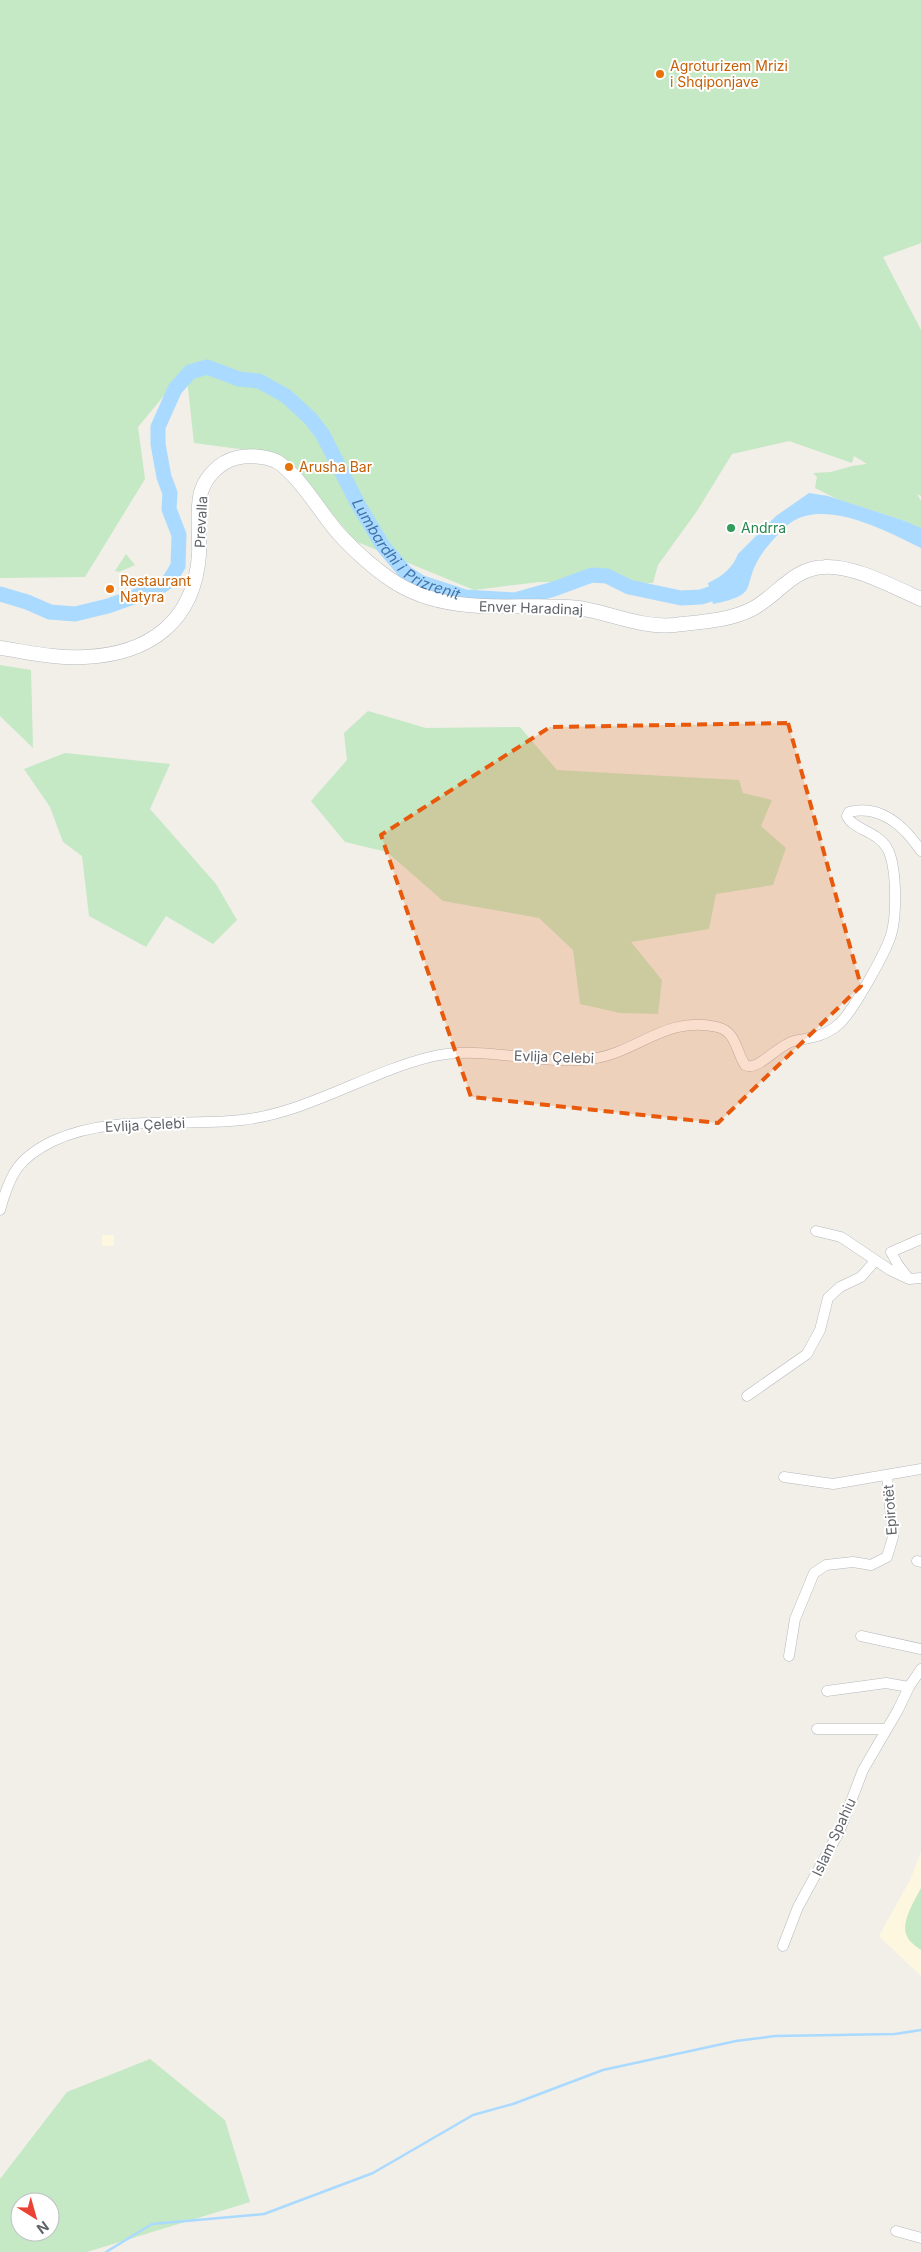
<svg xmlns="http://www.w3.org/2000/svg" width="921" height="2252" viewBox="0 0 921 2252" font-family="Inter,sans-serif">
	<rect width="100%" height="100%" fill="#f1efe8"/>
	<path fill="#fef7e0" d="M102 1235H114V1246H102Z
		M921 1852V1976L879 1936 910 1880Z"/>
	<path fill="#c5e8c5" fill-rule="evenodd" d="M0 0H921V243L883 257 921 330V496L917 494 921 501V529L905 521 837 499 815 488 817 477 813 473 831 472 852 466 867 464 854 456 852 463 789 441 732 454 697 511 658 565 653 583 539 582 474 590 355 541 289 461 247 450 194 443 186 369 138 427 145 479 85 577 0 578Z
		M126 554 135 565 119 572 115 571Z
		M0 665 31 670 33 748 0 716Z
		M368 711 426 728 520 727 557 770 739 780 743 793 772 800 761 826 786 848 773 885 716 894 709 929 631 942 662 980 658 1014 620 1013 580 1004 573 950 539 918 443 901 387 852 345 842 311 801 347 760 344 733Z
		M65 753 170 764 150 809 216 884 237 920 213 944 166 916 146 947 89 916 82 856 63 842 50 807 24 769Z
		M921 1888V1950C916 1946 909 1942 907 1936 900 1923 915 1900 921 1888Z
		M150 2059 225 2120 250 2202 87 2252H0V2179L67 2092ZM20 2202H50V2232H20Z"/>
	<path fill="#aadaff" d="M809 493 828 496 905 521 921 528V548C888 532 831 501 795 520 785 525 768 545 761 555 740 588 762 594 713 604L708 583C721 577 733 568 738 554L776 516Z"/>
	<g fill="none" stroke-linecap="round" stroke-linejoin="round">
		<path stroke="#aadaff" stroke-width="2.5" d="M106 2252 152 2224 264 2214 373 2173 473 2115 513 2104 603 2070 736 2041 775 2036 895 2034 921 2030"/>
		<path stroke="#aadaff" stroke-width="15" id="s1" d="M0 594 27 602 50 612 75 614 108 606 156 589 169 581 178 566 179 535 169 509 170 493 164 477 158 444V427L175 389 190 372 207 367 239 379 259 381 286 396 311 419 323 435 359 506 383 546 406 573 422 583 465 597 515 600 554 589 592 575 607 576 629 587 681 598 701 597 723 590 729 586"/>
		<defs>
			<path id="street" d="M0 1210C10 1174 18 1158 53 1141 111 1114 180 1127 242 1120 309 1112 366 1073 430 1057 484 1044 539 1066 591 1059 638 1053 665 1015 717 1027 736 1031 736 1051 745 1065 758 1072 777 1045 794 1041 810 1038 826 1036 839 1024 852 1013 886 952 891 935 897 916 897 865 887 848 877 831 852 829 847 816L849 812C881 804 905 827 921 851
				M816 1231 841 1237 890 1270 909 1279
				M921 1239 891 1252 898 1265 909 1279 921 1278
				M747 1396 807 1354 820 1330 828 1298 840 1287 861 1277 875 1261
				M784 1477 833 1484 921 1469
				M917 1561 921 1562
				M861 1636 921 1649
				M789 1656 795 1619 814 1573 826 1565 853 1562 871 1565 887 1557 893 1537 887 1476
				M827 1691 886 1683 909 1687
				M817 1729H886
				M783 1946 798 1907 840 1830 863 1770 898 1710 909 1687 921 1669
				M896 2231 921 2238"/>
			<path id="secondary" d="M0 648C28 652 57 659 85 657 149 654 194 622 199 555 200 535 196 512 201 492 206 476 220 462 236 458 248 455 265 456 276 461 298 473 321 514 339 534 354 550 372 567 390 579 410 593 436 601 459 604 499 610 539 603 579 608 611 613 641 628 674 625 699 622 729 621 752 609 777 596 793 568 824 567 854 565 893 587 921 599"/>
		</defs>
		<use href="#street" stroke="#b5b8bc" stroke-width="11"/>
		<use href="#secondary" stroke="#b6babf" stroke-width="15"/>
		<use href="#street" stroke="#fff" stroke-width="10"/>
		<use href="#secondary" stroke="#fff" stroke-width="14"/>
	</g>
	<path fill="#e8590c" fill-opacity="0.2" stroke="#e8590c" stroke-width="4" stroke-dasharray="10 6" stroke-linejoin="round" d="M788 723 861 986 718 1123 471 1097 381 835 550 727Z"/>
	<g fill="#e8710a" stroke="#fff" stroke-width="2">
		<circle cx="660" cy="74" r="5"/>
		<circle cx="289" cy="467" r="5"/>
		<circle cx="110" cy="589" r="5"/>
	</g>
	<circle fill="#2e9e5b" stroke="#fff" stroke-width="2" cx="731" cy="528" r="5"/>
	<g text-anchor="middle" stroke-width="4" stroke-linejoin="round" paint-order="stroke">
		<g font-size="14" fill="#c56008" stroke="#fff" text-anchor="start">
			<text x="670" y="71">Agroturizem Mrizi<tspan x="670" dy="16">i Shqiponjave</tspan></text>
			<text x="299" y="472">Arusha Bar</text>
			<text x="120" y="586">Restaurant<tspan x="120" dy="16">Natyra</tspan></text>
		</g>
		<g font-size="14" fill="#5f6368" stroke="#fff">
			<text transform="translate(201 522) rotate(-87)" y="5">Prevalla</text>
			<text transform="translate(531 608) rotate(2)" y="5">Enver Haradinaj</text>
			<text transform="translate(554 1057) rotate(2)" y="5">Evlija Çelebi</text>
			<text transform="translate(145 1125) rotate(-3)" y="5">Evlija Çelebi</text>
			<text transform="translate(890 1510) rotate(-94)" y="5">Epirotët</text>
			<text transform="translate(834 1837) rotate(-65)" y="5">Islam Spahiu</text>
		</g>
		<g font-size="14" fill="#27864d" stroke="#fff" text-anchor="start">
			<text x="741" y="533">Andrra</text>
		</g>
		<g font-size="15" font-style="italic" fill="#4174aa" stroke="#fff">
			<text dy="5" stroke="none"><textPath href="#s1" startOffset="706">Lumbardhi i Prizrenit</textPath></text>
		</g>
	</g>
	<g transform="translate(35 2217) rotate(143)"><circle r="24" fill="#ffffff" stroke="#bfc1c3"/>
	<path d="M0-4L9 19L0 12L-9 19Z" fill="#ea4335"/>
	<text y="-8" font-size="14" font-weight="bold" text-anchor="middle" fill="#5f6368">N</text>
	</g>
</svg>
